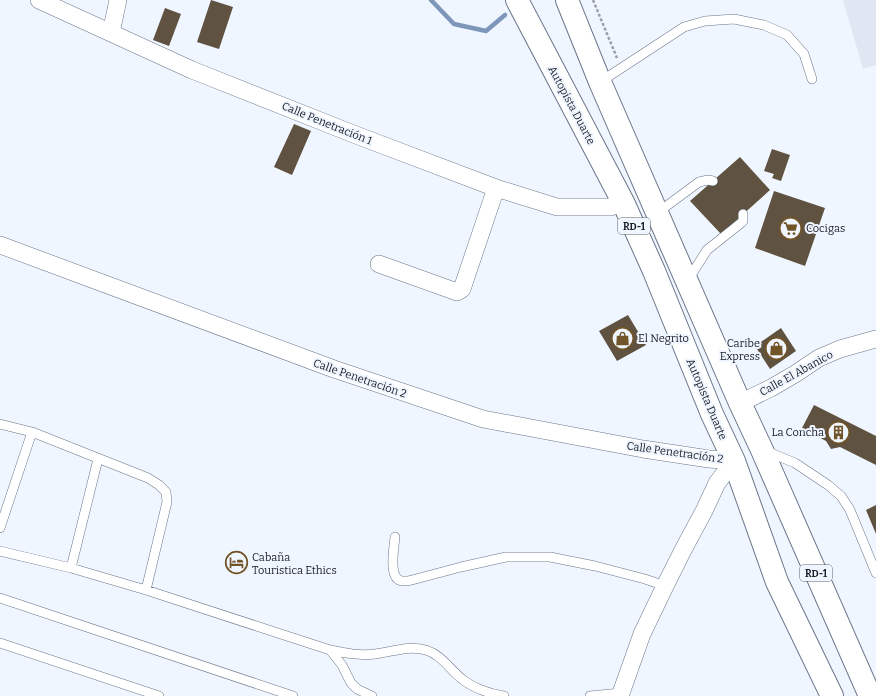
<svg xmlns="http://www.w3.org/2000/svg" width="876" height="696" viewBox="0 0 876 696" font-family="Bitter,serif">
	<rect width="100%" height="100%" fill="#f0f6ff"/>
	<path fill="#e0e7f2" d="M843 0H876V65L863 69Z"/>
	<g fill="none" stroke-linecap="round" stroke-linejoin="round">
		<path stroke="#7e96ba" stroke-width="4.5" d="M431 0 454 24 486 31 505 15"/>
	</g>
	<path fill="#5f5240" d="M211 0 233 7 219 49 197 42Z
		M165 8 181 14 169 46 153 40Z
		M294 124 311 131 292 175 274 167Z
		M772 149 790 155 781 181 772 178 774 174 764 171Z
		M740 157 770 190 721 234 690 201Z
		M774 191 825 208 805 266 755 248Z
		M628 315 646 345 617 361 599 331Z
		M781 328 796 351 770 369 755 346Z
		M814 405 876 436V465L840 447 831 449 826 441 802 428Z
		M876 505V534L866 510Z"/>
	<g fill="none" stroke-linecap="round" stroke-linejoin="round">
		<defs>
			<path id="service" d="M600 82 684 27 705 21 734 19 764 25 787 35 804 54 812 79
				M657 213 699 182 708 180 713 181
				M688 280 707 250 741 223 743 221V214
				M0 424 32 432 148 478 159 485 166 492 167 502 146 590
				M766 451 795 463 828 485 841 496 850 510 876 573
				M0 528 32 432
				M395 537C394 547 389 575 399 580 403 582 408 581 412 580L461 567 506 557H550L595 566 645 579 665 586
				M0 551 71 568 146 590 330 650C345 653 360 656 375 654 393 652 407 645 426 650 442 655 450 670 462 679 473 688 490 694 504 696
				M71 568 98 459
				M0 598 293 696
				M0 643 159 696
				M330 650 342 665 351 683 357 689 372 696
				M590 696 621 693"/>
			<path id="minor" d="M39 0 192 70 356 135 496 188 557 207H611L623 202
				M111 33 118 0
				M0 245 334 369 483 419 643 449 709 459 734 461
				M379 264 457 292 459 291 462 289 496 188
				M740 403 771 388 795 374 819 358 840 349 876 339
				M620 696 642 634 665 586 683 550 704 511 717 483 734 461"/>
			<path id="motorway" d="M517 0 623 202 654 271 712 414 734 461 777 582 832 696
				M567 0 600 82 740 403 762 450 870 696"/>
		</defs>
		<use href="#service" stroke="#697689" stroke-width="10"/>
		<use href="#minor" stroke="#697689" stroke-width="18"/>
		<use href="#motorway" stroke="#697689" stroke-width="24"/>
		<path stroke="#9a9fa8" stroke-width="2.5" stroke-dasharray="3 2" stroke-linecap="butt" d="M593 0 617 58"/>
		<use href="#service" stroke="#fff" stroke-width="9"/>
		<use href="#minor" stroke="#fff" stroke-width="17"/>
		<use href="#motorway" stroke="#fff" stroke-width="22"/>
	</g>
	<defs>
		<symbol id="supermarket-ring" viewBox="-11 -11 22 22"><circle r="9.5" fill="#f0f6ff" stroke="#715427" stroke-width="1.5"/><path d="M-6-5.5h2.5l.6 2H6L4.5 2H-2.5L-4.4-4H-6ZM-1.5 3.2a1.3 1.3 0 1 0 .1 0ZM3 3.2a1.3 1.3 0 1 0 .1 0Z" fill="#715427"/></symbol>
		<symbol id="shop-ring" viewBox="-11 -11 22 22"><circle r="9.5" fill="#f0f6ff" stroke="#715427" stroke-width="1.5"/><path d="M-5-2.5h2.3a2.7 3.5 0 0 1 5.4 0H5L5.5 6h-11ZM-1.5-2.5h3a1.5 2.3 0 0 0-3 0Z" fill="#715427"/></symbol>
		<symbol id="building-ring" viewBox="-11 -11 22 22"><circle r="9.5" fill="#f0f6ff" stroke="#715427" stroke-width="1.5"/><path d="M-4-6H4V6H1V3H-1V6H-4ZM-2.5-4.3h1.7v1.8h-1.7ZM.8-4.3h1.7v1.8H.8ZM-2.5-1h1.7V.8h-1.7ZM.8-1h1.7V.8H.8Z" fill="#715427"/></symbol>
		<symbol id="hotel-ring" viewBox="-11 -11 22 22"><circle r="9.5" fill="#f0f6ff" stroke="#715427" stroke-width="1.5"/><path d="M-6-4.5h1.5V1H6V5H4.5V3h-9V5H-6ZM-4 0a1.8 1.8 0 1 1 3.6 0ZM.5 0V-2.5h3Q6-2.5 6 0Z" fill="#715427"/></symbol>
	</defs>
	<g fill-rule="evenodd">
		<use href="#supermarket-ring" x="778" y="216" width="25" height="25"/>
		<use href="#shop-ring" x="610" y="326" width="25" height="25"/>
		<use href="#shop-ring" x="764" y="336" width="25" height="25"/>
		<use href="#building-ring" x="826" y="420" width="25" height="25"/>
		<use href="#hotel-ring" x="224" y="550" width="25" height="25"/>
	</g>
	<g text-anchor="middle" stroke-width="4" stroke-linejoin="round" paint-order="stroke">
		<g fill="#f0f6ff" stroke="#5a5f67" stroke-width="1">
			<rect x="618" y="218" width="32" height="16" rx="3"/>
			<rect x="800" y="565" width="32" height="16" rx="3"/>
		</g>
		<g font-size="10" font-weight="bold" fill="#191e26">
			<text x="634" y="230">RD-1</text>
			<text x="816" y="577">RD-1</text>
		</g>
		<g font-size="11" fill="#191e26" stroke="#f0f6ff">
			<text transform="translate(572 105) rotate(62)" y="4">Autopista Duarte</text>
			<text transform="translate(327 123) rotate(22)" y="4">Calle Penetración 1</text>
			<text transform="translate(796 373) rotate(-29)" y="4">Calle El Abanico</text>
			<text transform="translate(360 378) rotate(19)" y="4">Calle Penetración 2</text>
			<text transform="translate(707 399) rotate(67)" y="4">Autopista Duarte</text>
			<text transform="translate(675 452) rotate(8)" y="4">Calle Penetración 2</text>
		</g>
		<g font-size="11" fill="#191e26" stroke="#f0f6ff" text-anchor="start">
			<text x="806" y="232">Cocigas</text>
			<text x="638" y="342">El Negrito</text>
			<text x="760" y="347" text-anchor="end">Caribe<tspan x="760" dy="13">Express</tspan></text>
			<text x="824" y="436" text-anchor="end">La Concha</text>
			<text x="252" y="561">Cabaña<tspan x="252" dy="13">Touristica Ethics</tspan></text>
		</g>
	</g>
</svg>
